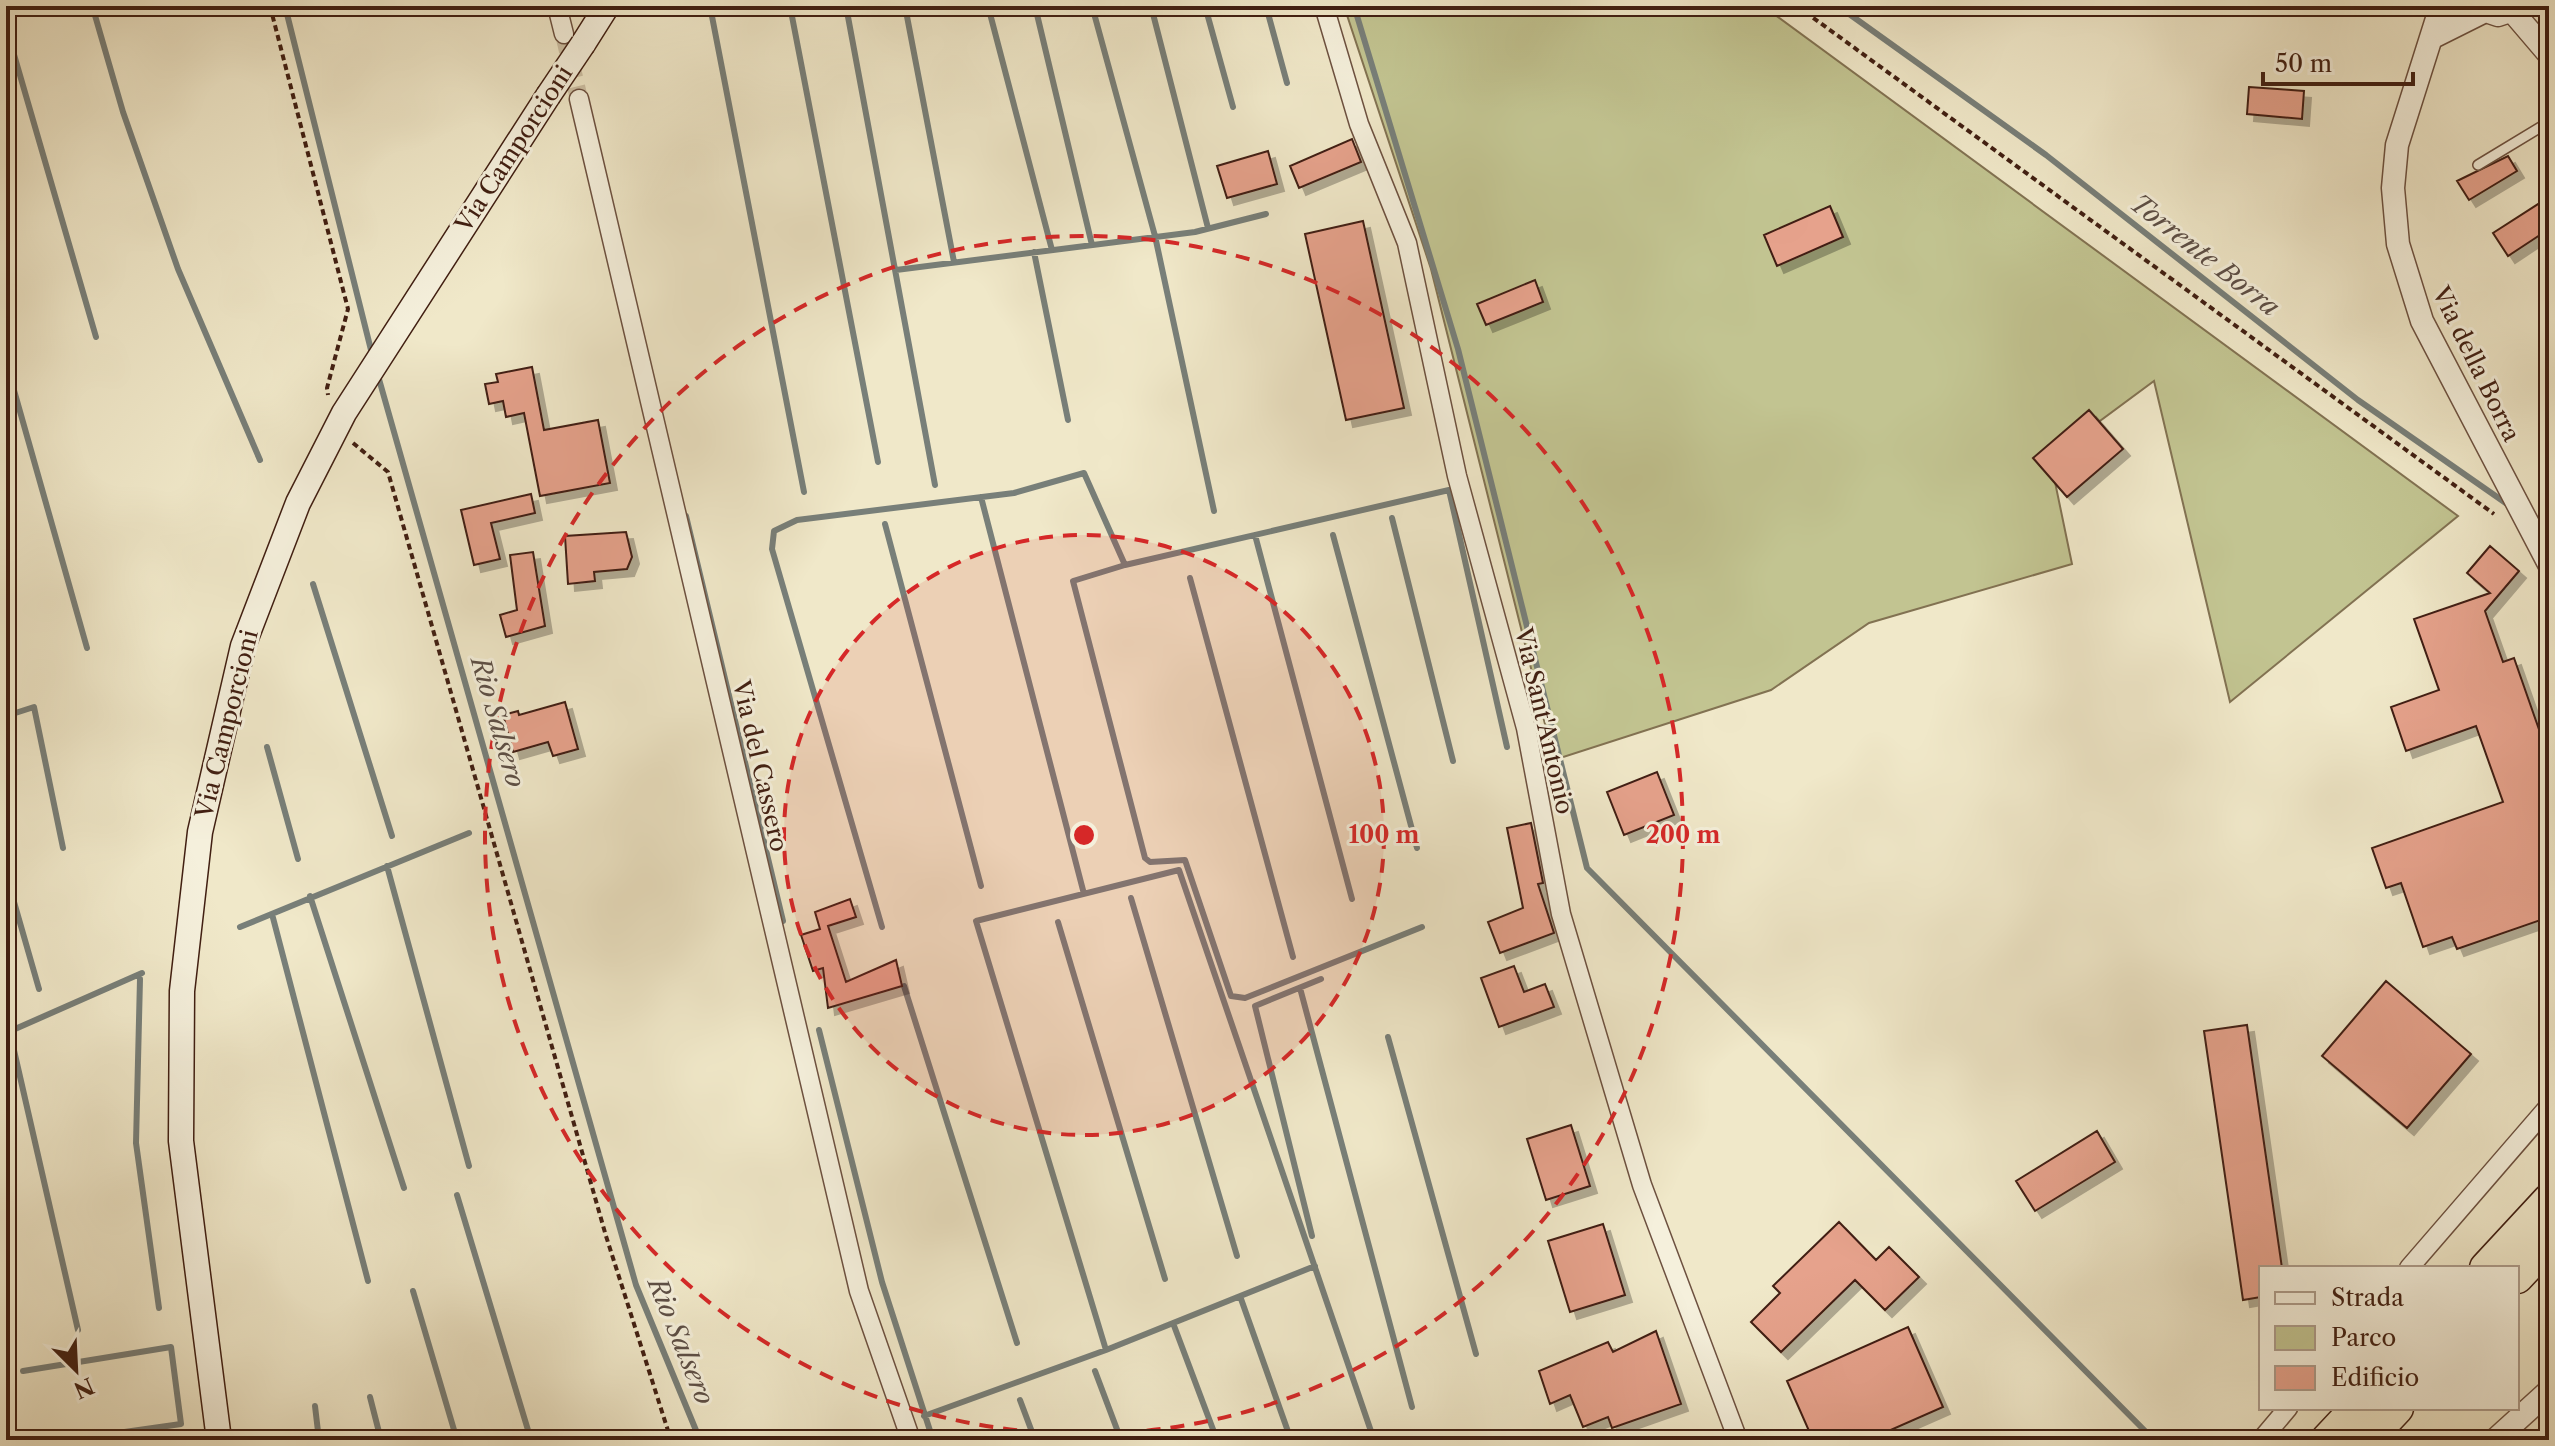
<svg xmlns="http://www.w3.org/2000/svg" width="2555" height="1446" viewBox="0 0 2555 1446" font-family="'Libre Caslon Text',serif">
	<defs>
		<filter id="shadow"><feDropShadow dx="7" dy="7" stdDeviation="0" flood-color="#0004"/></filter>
	</defs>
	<rect width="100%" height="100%" fill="#f0e8c9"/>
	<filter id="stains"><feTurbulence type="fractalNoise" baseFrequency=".0025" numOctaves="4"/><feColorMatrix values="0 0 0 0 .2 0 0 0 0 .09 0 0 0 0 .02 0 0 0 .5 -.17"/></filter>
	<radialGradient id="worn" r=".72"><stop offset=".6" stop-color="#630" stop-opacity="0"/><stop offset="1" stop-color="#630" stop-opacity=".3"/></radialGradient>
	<path fill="#c2c491" stroke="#827252" stroke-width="2" d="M1344 6H1763L2458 516 2230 702 2154 381 2050 458 2072 564 1869 623 1771 690 1554 760 1431 269Z"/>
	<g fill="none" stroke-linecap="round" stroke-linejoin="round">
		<path stroke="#787f79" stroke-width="6" d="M285 6 372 354
			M710 6 804 492
			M790 6 878 462
			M846 6 935 485
			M905 6 954 262
			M988 6 1052 250
			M1035 6 1092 245
			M1092 6 1155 236 1214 511
			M1151 6 1208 228
			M1205 6 1233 107
			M1266 6 1287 83
			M1354 6 1458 349 1587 868 2154 1440
			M1838 6 2046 155 2358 400 2510 506
			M94 12 123 112 178 269 260 460
			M6 27 96 337
			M1034 252 1068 420
			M896 270 1195 232 1266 214
			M6 362 87 648
			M377 372 636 1285 700 1440
			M981 497 1084 894
			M686 516 783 921
			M1392 518 1453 761
			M885 524 981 886
			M1255 535 1352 899
			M1333 535 1417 848
			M1125 565 1073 581 1145 858 1150 862 1185 860 1231 996 1245 998 1422 927
			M1190 578 1293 957
			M313 584 392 836
			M6 716 34 707 63 848
			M267 747 298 859
			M387 866 469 1166
			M6 874 39 989
			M310 896 404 1188
			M1131 898 1237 1256
			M272 914 368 1281
			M1058 922 1165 1279
			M240 927 469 833
			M882 927 772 549 774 531 797 520 1014 493 1084 473 1125 565 1449 490 1507 747
			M140 979 136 1143 159 1308
			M904 986 1017 1343
			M1300 988 1412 1407
			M819 1030 882 1282 933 1440
			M6 1033 142 973
			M1388 1037 1476 1354
			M13 1046 78 1330
			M457 1195 531 1440
			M1312 1236 1255 1006 1321 979
			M413 1291 457 1440
			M1240 1296 1291 1440
			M1173 1323 1217 1440
			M1106 1350 976 921 1179 870 1374 1440
			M23 1371 171 1347 181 1424 68 1440
			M1095 1371 1121 1440
			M370 1397 381 1440
			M1020 1400 1035 1440
			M315 1406 319 1440
			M924 1416 1106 1350 1315 1266"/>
	</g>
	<path fill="#e6a28c" stroke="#411f12" stroke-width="2" filter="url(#shadow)" d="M2249 87 2304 91 2302 119 2247 114Z
		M1352 139 1361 162 1299 188 1290 166Z
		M1268 151 1277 184 1227 198 1217 166Z
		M2508 156 2517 171 2469 200 2457 181Z
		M2549 197V229L2508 256 2493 233Z
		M1830 206 1843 237 1777 266 1764 235Z
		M1363 221 1404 408 1346 420 1305 234Z
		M1535 280 1543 302 1486 325 1477 304Z
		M532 367 544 430 598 420 610 483 540 496 524 413 506 417 503 401 489 404 485 384 498 382 496 374Z
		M2089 410 2123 449 2067 497 2033 458Z
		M531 494 535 513 491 523 500 559 474 565 461 510Z
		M626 532 632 557 627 569 594 572 595 581 568 584 565 536Z
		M2490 546 2519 571 2485 611 2503 662 2514 658 2549 758V917L2457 949 2452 937 2423 947 2401 883 2386 888 2372 848 2503 802 2476 726 2406 751 2391 707 2439 690 2414 619 2490 593 2467 573Z
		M533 552 545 626 506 637 500 615 517 610 510 555Z
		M565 702 578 749 553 756 548 742 513 752 503 715 518 711 519 715Z
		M1657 772 1674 815 1624 835 1607 792Z
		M1531 823 1543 883 1538 884 1554 933 1500 953 1488 922 1523 908 1507 828Z
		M850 899 856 917 828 926 846 982 896 960 902 986 828 1008 823 968 813 971 801 935 820 929 815 912Z
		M1514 966 1524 992 1545 984 1554 1007 1499 1027 1481 978Z
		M2386 981 2471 1054 2407 1128 2322 1056Z
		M2247 1025 2282 1268H2261V1297L2243 1300 2204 1031Z
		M1571 1125 1590 1186 1546 1200 1527 1139Z
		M2097 1131 2115 1162 2035 1211 2016 1181Z
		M1839 1222 1876 1260 1889 1247 1919 1277 1885 1310 1855 1280 1781 1352 1751 1322 1780 1293 1773 1286Z
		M1603 1224 1625 1295 1570 1312 1548 1241Z
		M1908 1327 1943 1407 1868 1440H1813L1787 1381Z
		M1656 1331 1681 1404 1612 1428 1608 1417 1583 1427 1570 1395 1550 1404 1539 1371 1608 1342 1613 1352Z"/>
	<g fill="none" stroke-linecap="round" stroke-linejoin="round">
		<path stroke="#cdc0a4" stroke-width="18" stroke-dasharray="18 9" stroke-linecap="butt" d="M564 34 579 99"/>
		<defs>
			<path id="service" d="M2478 165 2549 122"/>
			<path id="minor" d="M557 6 564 34
				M1324 6 1359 124 1407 243 1457 476 1526 728 1561 914 1642 1185 1738 1440
				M579 99 859 1291 911 1440
				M2409 1268 2549 1106
				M2261 1440 2288 1408"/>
			<path id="tertiary" d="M2441 6 2397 145 2393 188 2398 244 2422 321 2549 564
				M2471 6 2498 15 2525 6
				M2513 12 2548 53
				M2433 37 2483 12
				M2495 1440 2549 1391"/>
			<path id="secondary" d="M583 44 607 6
				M219 1440 181 1141 182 991 200 832 243 646 298 503 344 413 548 96"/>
			<path id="motorway" d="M2486 1268 2549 1200
				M2517 1277 2549 1243
				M2327 1440 2357 1408
				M2367 1440 2397 1408"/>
		</defs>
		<use href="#service" stroke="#6d5140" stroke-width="12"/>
		<use href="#minor" stroke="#6d5140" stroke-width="21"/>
		<use href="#tertiary" stroke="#6d5140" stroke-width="25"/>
		<use href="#secondary" stroke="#411f12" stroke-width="27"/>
		<use href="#motorway" stroke="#411f12" stroke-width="35"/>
		<path stroke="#411f12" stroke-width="4" stroke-dasharray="6 4" stroke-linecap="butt" d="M270 6 348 309 327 388 328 395
			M1797 6 2494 514
			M353 443 388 472 606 1236 671 1440"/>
		<use href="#service" stroke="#f5f0dc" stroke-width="9"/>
		<use href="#minor" stroke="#f5f0dc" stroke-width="18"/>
		<use href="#tertiary" stroke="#f5f0dc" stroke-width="22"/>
		<use href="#secondary" stroke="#f5f0dc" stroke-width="24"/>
		<use href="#motorway" stroke="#f0e8c9" stroke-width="32"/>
		<defs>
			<path id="secondary-bridge" d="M548 96 583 44"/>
		</defs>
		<use href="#secondary-bridge" stroke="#411f12" stroke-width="27" stroke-linecap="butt"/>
		<use href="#secondary-bridge" stroke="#f5f0dc" stroke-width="24"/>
	</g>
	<circle cx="1084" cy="835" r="300" fill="#d62828" fill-opacity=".12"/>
	<g fill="none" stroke="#d62828" stroke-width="4" stroke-dasharray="14 10">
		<circle cx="1084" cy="835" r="300"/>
		<circle cx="1084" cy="835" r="599"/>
	</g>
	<g text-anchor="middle" stroke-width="6" stroke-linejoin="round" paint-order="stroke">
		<g font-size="24" fill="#411f12" stroke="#f5f0dc">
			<text transform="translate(514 149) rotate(-57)" y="8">Via Camporcioni</text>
			<text transform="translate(2476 364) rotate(64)" y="8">Via della Borra</text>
			<text transform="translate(1544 721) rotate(77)" y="8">Via Sant'Antonio</text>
			<text transform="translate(227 724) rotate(-76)" y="8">Via Camporcioni</text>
			<text transform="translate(760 766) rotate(77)" y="8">Via del Cassero</text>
		</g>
		<g font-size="26" font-style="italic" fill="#5d4f46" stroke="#f5f0dc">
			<text transform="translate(2205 255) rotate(38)" y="9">Torrente Borra</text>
			<text transform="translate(498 722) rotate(74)" y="9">Rio Salsero</text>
			<text transform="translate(681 1341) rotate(68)" y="9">Rio Salsero</text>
		</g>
	</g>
	<circle cx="1084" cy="835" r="12" fill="#d62828" stroke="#f5f0dc" stroke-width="4"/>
	<g font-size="24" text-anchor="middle" font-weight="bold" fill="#d62828" stroke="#f5f0dc" stroke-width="6" stroke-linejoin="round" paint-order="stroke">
		<text x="1384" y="843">100 m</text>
		<text x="1683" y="843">200 m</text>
	</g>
	<rect width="2555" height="1446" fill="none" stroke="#f0e8c9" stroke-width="32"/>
	<rect x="8" y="8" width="2539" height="1430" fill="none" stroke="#411f12" stroke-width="4"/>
	<rect x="16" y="16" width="2523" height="1414" fill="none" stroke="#411f12" stroke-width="2"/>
	<rect x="2259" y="1266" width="260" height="144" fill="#f5f0dc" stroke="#ad9c8b" stroke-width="2"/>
	<rect x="2275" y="1292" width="40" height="12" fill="#f5f0dc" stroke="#ad9c8b" stroke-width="2"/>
	<text x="2331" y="1306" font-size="24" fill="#411f12">Strada</text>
	<rect x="2275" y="1326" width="40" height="24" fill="#c2c491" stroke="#ad9c8b" stroke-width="2"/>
	<text x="2331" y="1346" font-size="24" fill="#411f12">Parco</text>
	<rect x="2275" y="1366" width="40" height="24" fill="#e6a28c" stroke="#ad9c8b" stroke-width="2"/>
	<text x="2331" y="1386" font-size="24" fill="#411f12">Edificio</text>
	<g transform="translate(76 1370) rotate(156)" stroke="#f5f0dc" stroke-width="6" paint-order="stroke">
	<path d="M0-6L14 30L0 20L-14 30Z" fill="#411f12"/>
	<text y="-12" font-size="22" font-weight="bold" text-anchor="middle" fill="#411f12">N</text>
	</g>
	<path d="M2263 72v12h150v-12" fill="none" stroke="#411f12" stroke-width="4"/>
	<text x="2275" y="72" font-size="24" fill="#411f12" stroke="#f5f0dc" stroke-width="6" paint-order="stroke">50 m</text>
	<rect width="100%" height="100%" filter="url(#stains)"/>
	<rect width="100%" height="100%" fill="url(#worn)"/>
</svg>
